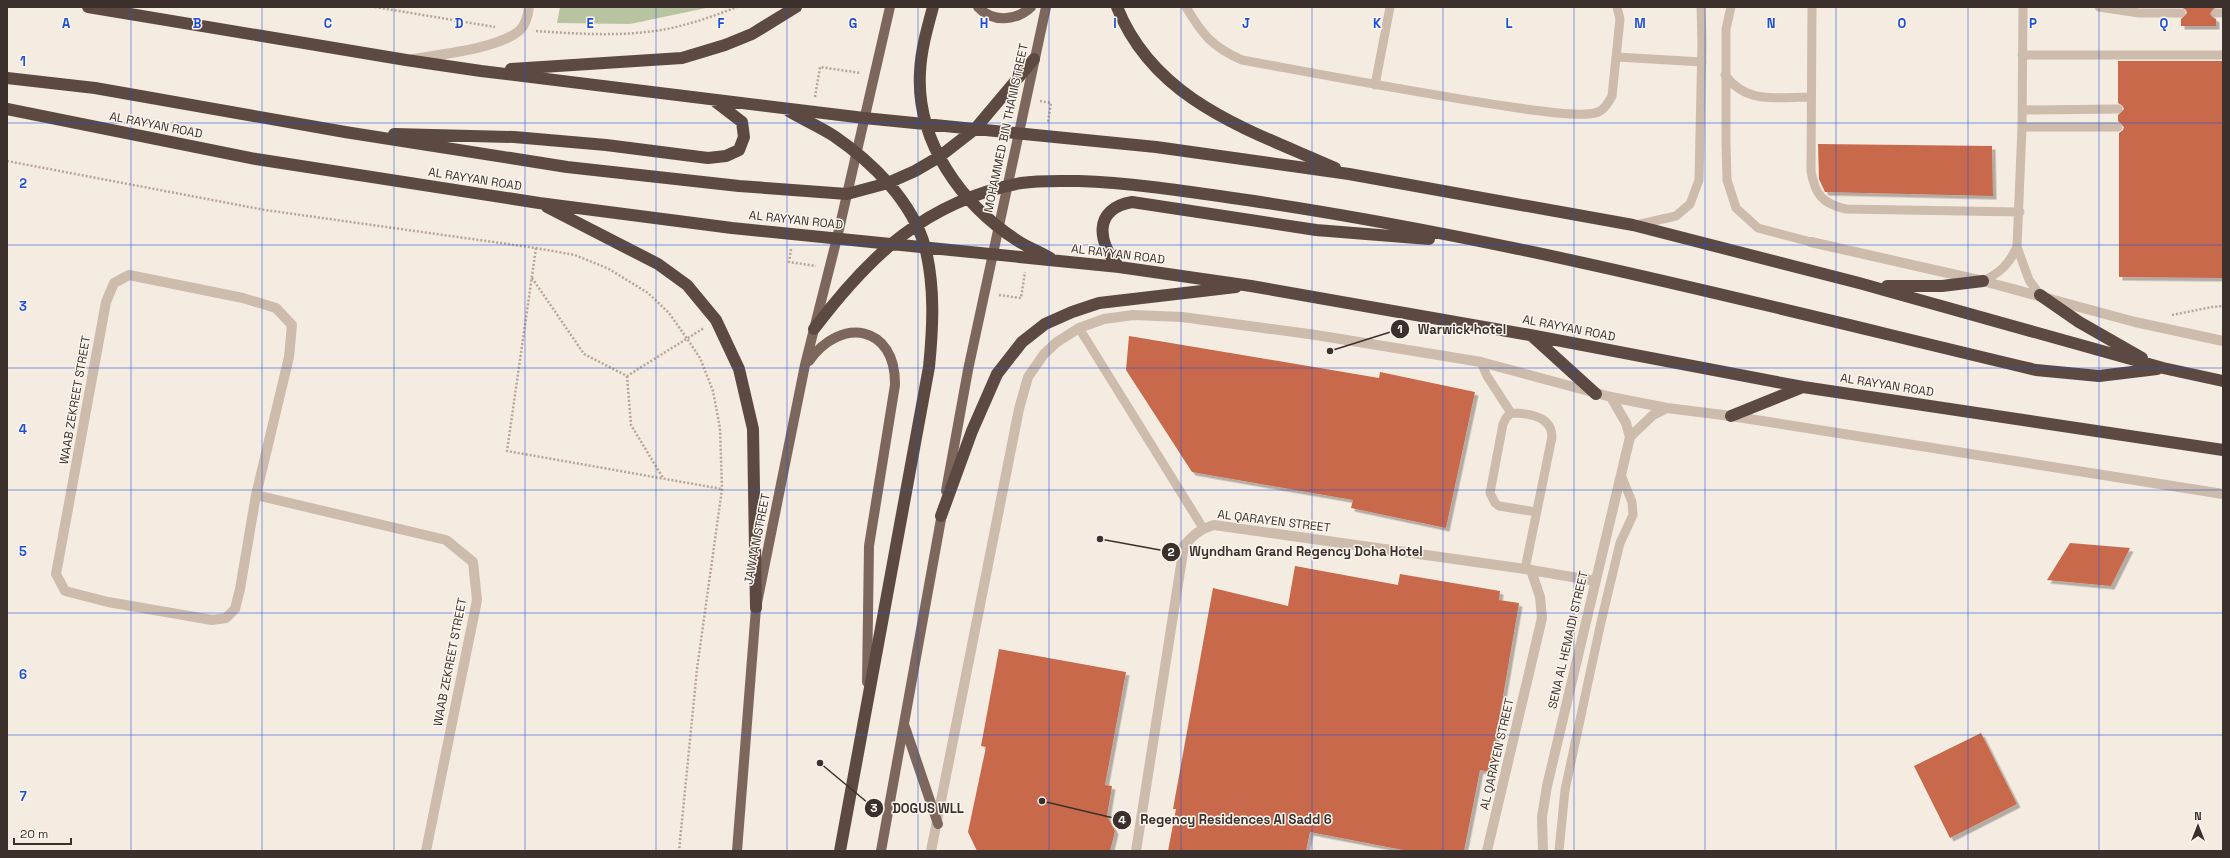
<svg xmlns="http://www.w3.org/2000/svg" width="2230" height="858" viewBox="0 0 2230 858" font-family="'Space Grotesk',sans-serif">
	<defs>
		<filter id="shadow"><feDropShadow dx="3.5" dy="3.5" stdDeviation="0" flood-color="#0004"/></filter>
	</defs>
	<rect width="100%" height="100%" fill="#f4ebe1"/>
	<path fill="#b8c4a0" d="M560 7H711L630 24 557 23Z"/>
	<path fill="#c8694b" filter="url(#shadow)" d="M2181 7H2216L2210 13 2211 16 2216 19V26H2181V19L2187 13 2186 10Z
		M2118 61H2223V278L2119 277V133L2123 130 2124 127 2118 121V115L2124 109 2123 106 2118 103Z
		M1818 144 1992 146 1993 196 1825 192 1819 179Z
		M1129 336 1379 378 1380 372 1475 392 1446 528 1351 508 1353 500 1192 472 1126 370Z
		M2070 543 2130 548 2111 586 2047 580Z
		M1295 566 1398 585 1400 574 1500 591 1499 600 1519 603 1490 772 1480 770 1464 851H1408L1310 832 1306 851H1168L1176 809H1173L1213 588 1288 606Z
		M999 649 1126 672 1105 785 1112 786 1107 816 1115 831 1110 851H977L968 832 986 747 981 746Z
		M1981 733 2017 804 1950 838 1914 766Z"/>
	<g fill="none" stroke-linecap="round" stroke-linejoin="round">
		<path stroke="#b9a596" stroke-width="2.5" stroke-dasharray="2 2" stroke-linecap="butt" d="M375 7 495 27
			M536 31C579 34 624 37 667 29 691 24 714 16 737 7
			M815 97 820 67 861 73
			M1040 101 1051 103 1048 122
			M7 161 265 210 536 248 575 255 609 269 648 293 669 313 688 340 700 358 713 391 720 428 722 489 697 669 679 851
			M536 248 507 451 722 489
			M791 249 789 262 816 266
			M532 278 584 354 627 376 704 328
			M999 295 1021 298 1025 272
			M2172 315 2212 307 2223 306
			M627 376 631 425 663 478"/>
		<path stroke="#cdbbac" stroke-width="9" d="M1186 7C1202 34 1212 47 1242 60 1329 76 1417 93 1505 106 1524 109 1578 117 1595 113 1604 111 1608 103 1612 96L1620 19 1617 7
			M1731 7 1726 29V144L1727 180 1736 208 1758 228 1811 242
			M1812 7 1811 171C1815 195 1823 204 1846 209L2020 212
			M2023 7 2022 127 2017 247 2029 280 2040 295
			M2099 7 2139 13H2181
			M2216 13H2223
			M2022 55H2223
			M1617 57 1702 62
			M1725 75C1747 105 1778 97 1811 97
			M1375 85 1390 7
			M2022 110 2118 109
			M2022 127H2118
			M1636 225 1676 216 1690 204 1699 180 1702 42 1701 7
			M1983 281C2000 273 2009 264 2017 247
			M1079 328 1203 528
			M1481 362 1487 376 1511 413
			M1525 569 1552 437C1552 416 1528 413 1511 413L1506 418 1503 424 1490 493 1495 503 1499 506 1536 512
			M1559 851 1565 790 1601 622 1620 543 1633 515 1632 502 1621 475"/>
		<path stroke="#cdbbac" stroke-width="10" d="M413 59C441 54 497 49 519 31 526 25 528 16 529 7
			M1811 242 1983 281 2135 322 2223 341
			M129 275 243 298 276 308 292 325 289 357 256 495 240 589 235 609 226 618 212 620 108 602 65 591 56 574 106 302 114 283Z
			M1611 397 1626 423 1630 437
			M256 495 446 540 473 562 477 600 426 851
			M931 851 1019 409 1028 377 1044 354 1057 342 1079 328 1104 319 1133 315 1182 317 1316 335 1481 362 1611 397 1667 408 1731 416 2223 494
			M1136 851 1184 546C1193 535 1200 529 1214 525L1525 569 1596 581
			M1487 851 1542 618 1540 597 1531 570
			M1543 851 1542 817 1547 786 1630 437 1653 415 1667 408"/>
		<path stroke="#7d675c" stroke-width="10" d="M978 7C993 23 1016 21 1031 7
			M809 361C841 316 896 325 895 385L869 546 867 682
			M946 491 968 370 1046 7
			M905 727 938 824
			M737 851 756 608 805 365 837 238 890 7
			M881 851 943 508"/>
		<path stroke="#5c4a42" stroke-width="12" d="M88 7 406 60 481 71 864 118 1156 147 1349 174 1633 225 1859 283 2163 368 2223 381
			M933 7C927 29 921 50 920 72 916 142 962 205 1018 241 1027 247 1040 252 1050 258
			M1117 7C1155 102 1250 130 1335 168
			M511 69 682 58 725 45 752 34 796 7
			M7 78 95 88 345 132 567 167 739 186 847 194 888 183 915 171 939 157 975 129 1034 59
			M7 109 256 159 539 203 732 228 1119 267 1251 286 1530 335 1803 387 2223 450
			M789 111C804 120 820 127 834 136 872 162 912 201 925 247 935 286 933 327 929 367L840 851
			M394 134 514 137 606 145 708 158 726 156 739 150 744 137 742 122 716 102
			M547 207 658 264 687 285 716 320 739 369 753 429 756 608
			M1119 267C1098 243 1092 209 1132 202L1316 230 1429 239
			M1887 286H1942L1983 281
			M2040 295 2079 322 2142 358
			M814 329C870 255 926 201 1021 183 1040 180 1060 181 1079 181 1135 183 1191 192 1247 200 1513 239 1775 308 2036 370L2099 376 2157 369
			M1531 335 1596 394
			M1731 416 1803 387
			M941 516 972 431 997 374 1022 342 1045 324 1072 312 1099 303 1236 287"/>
	</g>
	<path fill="none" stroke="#1d4ed8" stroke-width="1" stroke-opacity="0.55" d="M131 7V851M262 7V851M394 7V851M525 7V851M656 7V851M787 7V851M918 7V851M1049 7V851M1181 7V851M1312 7V851M1443 7V851M1574 7V851M1705 7V851M1836 7V851M1968 7V851M2099 7V851M7 123H2223M7 245H2223M7 368H2223M7 490H2223M7 613H2223M7 735H2223"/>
	<g text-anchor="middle" stroke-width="3" stroke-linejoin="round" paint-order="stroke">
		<g font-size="12" fill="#3b302b" stroke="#fbf5ee">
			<text transform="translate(156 125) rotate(11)" y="4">AL RAYYAN ROAD</text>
			<text transform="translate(1006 128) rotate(-78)" y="4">MOHAMMED BIN THANI STREET</text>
			<text transform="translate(475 179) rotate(9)" y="4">AL RAYYAN ROAD</text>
			<text transform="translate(796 220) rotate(6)" y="4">AL RAYYAN ROAD</text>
			<text transform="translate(1118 254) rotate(7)" y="4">AL RAYYAN ROAD</text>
			<text transform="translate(1569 328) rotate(11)" y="4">AL RAYYAN ROAD</text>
			<text transform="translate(1887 385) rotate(9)" y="4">AL RAYYAN ROAD</text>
			<text transform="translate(75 400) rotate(-80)" y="4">WAAB ZEKREET STREET</text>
			<text transform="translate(1274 521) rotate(7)" y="4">AL QARAYEN STREET</text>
			<text transform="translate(757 539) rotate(-79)" y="4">JAWAAN STREET</text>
			<text transform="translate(1568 640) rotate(-77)" y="4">SENA AL HEMAIDI STREET</text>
			<text transform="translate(450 662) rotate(-79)" y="4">WAAB ZEKREET STREET</text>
			<text transform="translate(1497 754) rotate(-77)" y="4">AL QARAYEN STREET</text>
		</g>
	</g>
	<g font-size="13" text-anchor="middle" font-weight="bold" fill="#1d4ed8" stroke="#fbf5ee" stroke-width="3" stroke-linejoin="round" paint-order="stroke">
		<text x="66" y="28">A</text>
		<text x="197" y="28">B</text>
		<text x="328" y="28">C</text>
		<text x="459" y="28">D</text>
		<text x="590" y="28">E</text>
		<text x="721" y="28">F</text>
		<text x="853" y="28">G</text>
		<text x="984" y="28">H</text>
		<text x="1115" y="28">I</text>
		<text x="1246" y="28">J</text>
		<text x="1377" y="28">K</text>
		<text x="1509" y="28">L</text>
		<text x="1640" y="28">M</text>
		<text x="1771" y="28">N</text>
		<text x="1902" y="28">O</text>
		<text x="2033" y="28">P</text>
		<text x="2164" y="28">Q</text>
		<text x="23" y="66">1</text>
		<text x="23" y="188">2</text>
		<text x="23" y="311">3</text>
		<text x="23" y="434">4</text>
		<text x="23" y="556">5</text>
		<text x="23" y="679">6</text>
		<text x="23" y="801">7</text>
	</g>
	<path fill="none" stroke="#3b302b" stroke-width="1.5" d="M1330 351L1400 329M1100 539L1171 552M820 763L874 808M1042 801L1122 820"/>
	<g fill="#3b302b" stroke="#fbf5ee" stroke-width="1.5">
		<circle cx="1330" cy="351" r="4"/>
		<circle cx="1100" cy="539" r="4"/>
		<circle cx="820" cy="763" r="4"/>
		<circle cx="1042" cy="801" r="4"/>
		<circle cx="1400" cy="329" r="10"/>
		<circle cx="1171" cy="552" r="10"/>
		<circle cx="874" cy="808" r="10"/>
		<circle cx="1122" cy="820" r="10"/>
	</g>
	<g font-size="12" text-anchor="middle" font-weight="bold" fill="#fff">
		<text x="1400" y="333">1</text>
		<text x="1171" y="556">2</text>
		<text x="874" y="812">3</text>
		<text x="1122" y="824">4</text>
	</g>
	<g font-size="13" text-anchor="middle" font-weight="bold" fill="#3b302b" stroke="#fbf5ee" stroke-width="3" stroke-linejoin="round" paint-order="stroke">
		<text x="1462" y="334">Warwick hotel</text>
		<text x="1306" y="556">Wyndham Grand Regency Doha Hotel</text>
		<text x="928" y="813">DOGUS WLL</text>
		<text x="1236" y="824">Regency Residences Al Sadd 6</text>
	</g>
	<rect width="2230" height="858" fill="none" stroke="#3b302b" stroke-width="16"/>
	<g transform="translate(2198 826)" stroke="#fbf5ee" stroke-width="3" paint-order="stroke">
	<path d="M0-3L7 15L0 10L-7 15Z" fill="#3b302b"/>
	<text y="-6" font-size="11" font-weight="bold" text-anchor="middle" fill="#3b302b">N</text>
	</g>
	<path d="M14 838v6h57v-6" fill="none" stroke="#3b302b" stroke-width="2"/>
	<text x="20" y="838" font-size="12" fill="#3b302b" stroke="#fbf5ee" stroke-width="3" paint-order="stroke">20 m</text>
</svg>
